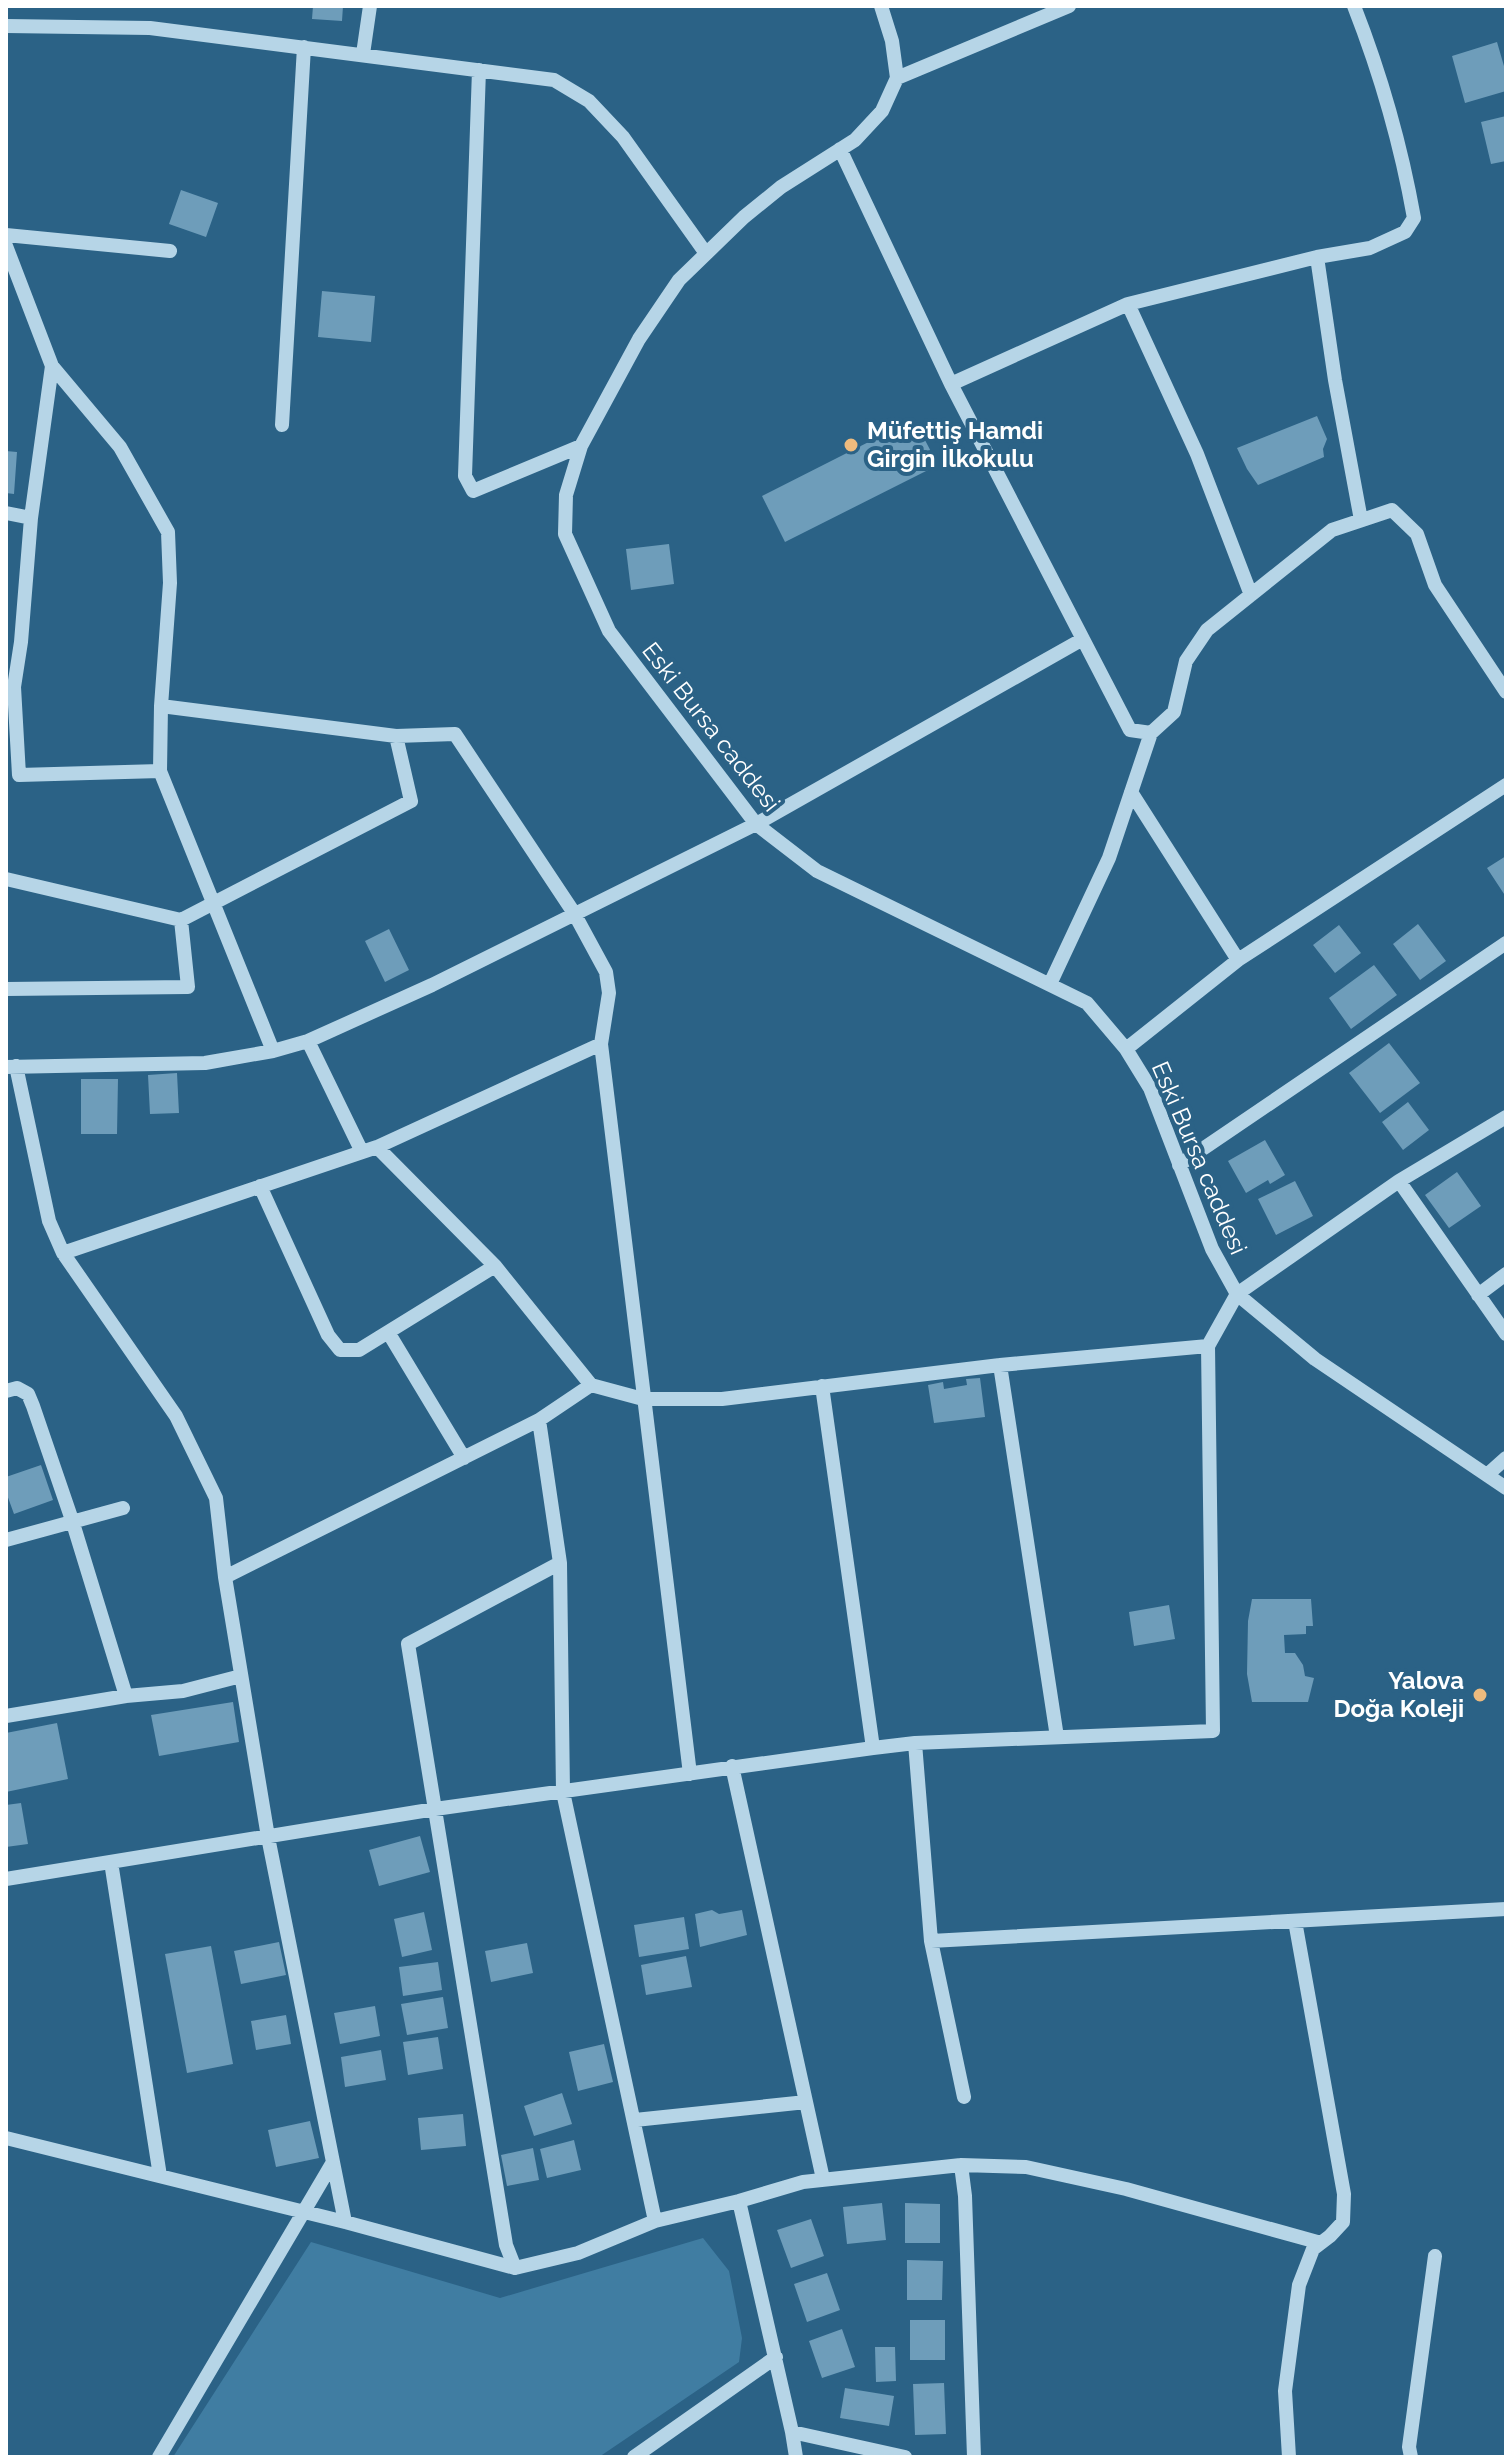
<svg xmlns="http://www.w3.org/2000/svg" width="1512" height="2463" viewBox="0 0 1512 2463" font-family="Raleway,sans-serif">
	<rect width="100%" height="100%" fill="#2b6286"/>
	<path fill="#407da2" d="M703 2238 729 2271 742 2338 739 2362 599 2457H173L311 2242 500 2298Z"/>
	<path fill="#6e9dba" d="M313 6H343L342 21 312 19Z
		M1497 42 1506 73V91L1465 103 1452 56Z
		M1506 116V161L1491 164 1481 122Z
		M181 190 218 203 206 237 169 224Z
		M322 291 375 296 371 342 318 337Z
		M1317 416 1327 439 1323 449 1324 457 1258 485 1247 469 1237 448Z
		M914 419 938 465 785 542 762 496Z
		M6 451 17 452 14 494 6 493Z
		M669 544 674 584 631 590 626 549Z
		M1506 856V897L1487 868Z
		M1418 924 1446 961 1420 980 1393 944Z
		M1339 925 1361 953 1335 973 1313 945Z
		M389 929 409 970 385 982 365 941Z
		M1374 965 1397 995 1351 1029 1329 998Z
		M1389 1043 1420 1083 1380 1113 1349 1073Z
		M177 1073 179 1113 150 1114 148 1075Z
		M81 1079H118L117 1134H81Z
		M1408 1102 1429 1130 1403 1150 1382 1122Z
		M1265 1140 1285 1175 1270 1184 1268 1180 1246 1193 1228 1161Z
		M1457 1172 1481 1206 1449 1228 1425 1195Z
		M1295 1181 1313 1216 1276 1235 1258 1199Z
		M980 1378 985 1417 934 1423 928 1385 943 1382 944 1389 967 1385 966 1379Z
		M41 1465 53 1500 14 1514 6 1492V1477Z
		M1252 1599H1311L1313 1626H1306V1634L1284 1635 1285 1653H1295L1303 1665 1305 1676 1314 1678 1308 1702H1252L1247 1674 1248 1621Z
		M1169 1605 1175 1639 1134 1646 1129 1612Z
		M233 1702 239 1742 159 1756 151 1715Z
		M57 1723 68 1779 6 1792V1733Z
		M21 1803 28 1844 6 1847V1805Z
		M420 1836 430 1872 379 1886 369 1850Z
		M712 1910 719 1914 742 1910 747 1935 700 1947 695 1914Z
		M424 1912 432 1950 402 1957 394 1919Z
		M684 1917 689 1949 639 1957 634 1925Z
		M279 1942 286 1975 241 1984 234 1951Z
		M527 1943 533 1973 491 1982 485 1951Z
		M211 1946 233 2064 187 2073 165 1954Z
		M686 1956 692 1987 646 1995 641 1965Z
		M438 1962 442 1990 403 1996 399 1967Z
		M443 1997 448 2028 407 2035 401 2004Z
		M375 2006 380 2036 340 2044 334 2013Z
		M286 2015 291 2044 256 2050 251 2021Z
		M438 2037 443 2069 408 2075 403 2042Z
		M604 2044 613 2082 578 2091 569 2052Z
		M381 2050 386 2080 345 2087 341 2057Z
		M562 2093 572 2124 534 2136 524 2106Z
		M463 2114 466 2146 421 2150 418 2118Z
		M310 2121 319 2158 276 2167 268 2130Z
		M574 2140 581 2170 547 2178 540 2149Z
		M533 2148 539 2180 507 2186 501 2155Z
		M882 2203 886 2240 847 2244 843 2207Z
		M905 2203 940 2204V2243H905Z
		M811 2219 824 2256 791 2268 777 2230Z
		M907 2260 943 2261 942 2300H907Z
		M827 2273 840 2310 807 2322 794 2284Z
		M910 2320H945V2360H910Z
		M842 2329 855 2367 822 2378 809 2341Z
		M875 2347H895L896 2381 876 2382Z
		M944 2383 946 2434 915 2435 913 2384Z
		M845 2388 894 2396 889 2426 840 2418Z"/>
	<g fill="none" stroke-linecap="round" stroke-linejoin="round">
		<path stroke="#b6d5e7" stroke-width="14" d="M881 6 892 41 897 78 882 111 855 140 781 187 744 217 679 280 639 339 581 446 566 495 565 534 609 631 756 824 817 871 1087 1003 1126 1049 1150 1088 1212 1249 1237 1294 1315 1359 1506 1488
			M6 26 150 28 554 80 589 101 623 137 705 252
			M363 54 370 6
			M479 70 465 476 473 491 581 446
			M897 78 1069 6
			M840 149 951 384 1130 730 1151 733 1174 712 1186 661 1207 630 1332 530 1392 510 1417 534 1435 585 1506 692
			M6 235 170 251
			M6 246 52 366 120 447 168 532 170 583 161 706 160 771 273 1051
			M1317 257 1335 380 1361 520
			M1128 304 1197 454 1251 595
			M52 366 31 518 21 642 14 687 19 775 160 771
			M951 384 1128 304 1317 257 1370 248 1405 232 1414 218C1401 145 1381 75 1354 6
			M282 425 304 47
			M6 513 31 518
			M161 706 396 736 455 734 574 913 606 972 609 993 601 1044 690 1774
			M1131 792 1238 960
			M6 879 181 920 411 801 396 736
			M1050 984 1109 858 1151 733
			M6 989 188 987 181 920
			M308 1041 362 1152
			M1126 1049 1238 960 1506 785
			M16 1066 49 1221 63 1253 176 1416 216 1498 225 1577 268 1837 345 2222
			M6 1067 205 1063 273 1051 308 1041 432 985 756 824 1083 639
			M377 1147 495 1266 591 1385
			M1179 1165 1506 943
			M1399 1181 1506 1334
			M260 1186 328 1335 340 1350H359L495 1266
			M63 1253 377 1147 601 1044
			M1478 1295 1506 1274
			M388 1332 464 1458
			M1000 1365 1057 1737
			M822 1386 873 1748
			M6 1391 17 1388 28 1394 33 1406 72 1520 126 1696
			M539 1420 560 1563 563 1792 655 2221
			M1487 1475 1506 1458
			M6 1540 123 1508
			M225 1577 539 1420 591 1385 643 1399H722L1000 1365 1208 1346
			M6 1716 126 1696 183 1691 241 1676
			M915 1743 931 1941 964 2097
			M732 1766 823 2179
			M111 1862 160 2176
			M6 1879 435 1809 873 1748 915 1743 1213 1731 1208 1346 1237 1294 1399 1181 1506 1117
			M931 1941 1506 1909
			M635 2120 806 2102
			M6 2138 345 2222 515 2268 578 2253 655 2221 739 2201 803 2182 961 2165 1026 2167 1126 2189 1321 2243
			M961 2165 965 2196 974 2457
			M739 2201 792 2432
			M515 2268 506 2245 408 1644 560 1563
			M159 2457 333 2162
			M634 2457 776 2357
			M796 2457 792 2432 905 2457
			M1289 2457 1285 2391 1299 2285 1313 2249 1330 2236 1343 2222 1344 2194 1295 1921
			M1411 2457 1409 2447 1435 2256"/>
	</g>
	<g fill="#eebb7e" stroke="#2b6286" stroke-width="3">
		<circle cx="851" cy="445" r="8"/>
		<circle cx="1480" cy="1695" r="8"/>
	</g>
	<g text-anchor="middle" stroke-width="8" stroke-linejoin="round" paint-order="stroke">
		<g font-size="24" font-weight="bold" fill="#fff" stroke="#2b6286" text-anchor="start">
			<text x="867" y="439">Müfettiş Hamdi<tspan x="867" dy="28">Girgin İlkokulu</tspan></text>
			<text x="1464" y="1689" text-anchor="end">Yalova<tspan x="1464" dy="28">Doğa Koleji</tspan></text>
		</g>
		<g font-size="24" fill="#fff" stroke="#2b6286">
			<text transform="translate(711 727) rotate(52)" y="8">Eski Bursa caddesi</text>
			<text transform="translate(1199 1158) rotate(67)" y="8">Eski Bursa caddesi</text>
		</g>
	</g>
	<rect width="1512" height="2463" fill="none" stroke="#ffffff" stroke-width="16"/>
</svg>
